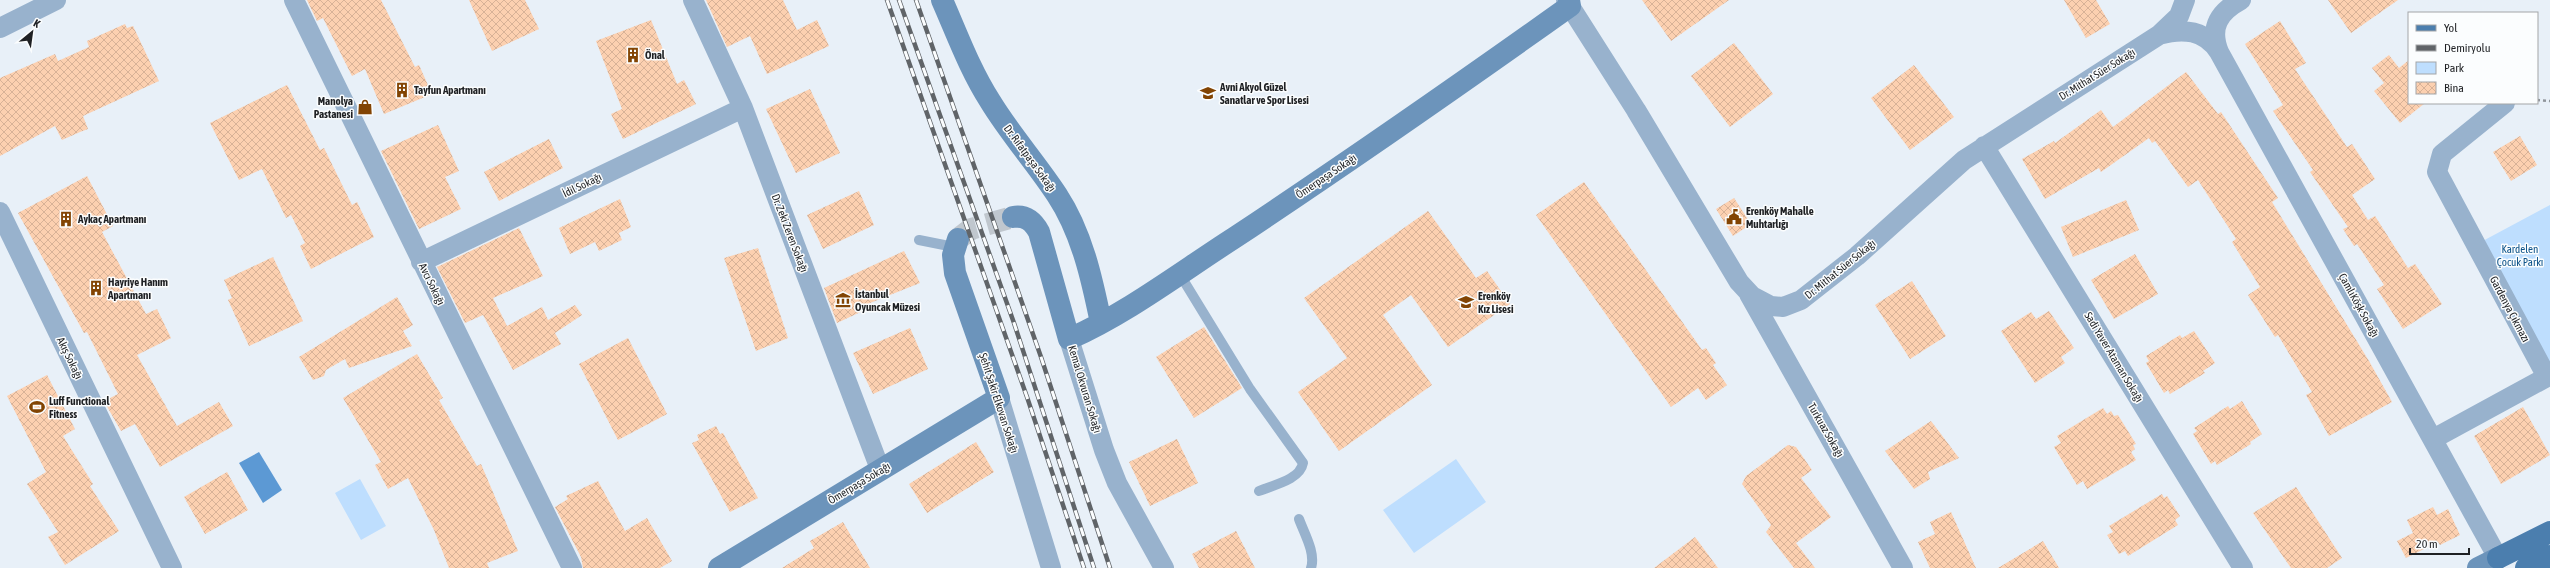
<svg xmlns="http://www.w3.org/2000/svg" width="2550" height="568" viewBox="0 0 2550 568" font-family="'Asap Condensed',sans-serif">
	<defs>
		<pattern id="building-cross-hatch" width="8" height="8" patternUnits="userSpaceOnUse"><rect width="8" height="8" fill="#fcd0b0"/><path d="M0 0l8 8M0 8l8-8" fill="none" stroke="#d8b297"/></pattern>
	</defs>
	<rect width="100%" height="100%" fill="#e8f0f8"/>
	<path fill="#bedefe" d="M2550 205V363L2479 243Z
		M1456 459 1486 502 1414 553 1383 510Z
		M360 479 386 526 361 540 335 493Z"/>
	<path fill="#5c99d4" d="M259 452 282 490 263 503 239 463Z"/>
	<path fill="url(#building-cross-hatch)" d="M307 0H381L415 67 419 65 432 94 384 114 365 69 352 76 323 18 317 21Z
		M469 0H525L539 29 492 51Z
		M706 0H783L797 30 817 20 829 46 767 74 750 36 727 47Z
		M1642 0H1729L1671 41Z
		M2064 0H2096L2110 24 2086 38Z
		M2328 0H2398L2351 33Z
		M651 20 677 84 684 80 696 104 623 139 611 114 622 109 596 41Z
		M2280 21 2306 63 2295 69 2347 147 2352 144 2375 179 2352 195 2368 220 2375 216 2408 268 2415 264 2442 304 2403 329 2377 289 2384 285 2357 244 2354 246 2343 229 2348 227 2310 172 2313 170 2273 111 2283 105 2245 44Z
		M125 24 127 28 133 26 159 81 83 116 88 129 80 132 62 140 55 126 0 156V78L55 54 58 61 89 47 87 41Z
		M1734 43 1773 94 1730 127 1691 76Z
		M2389 55 2399 68 2409 60V103H2425L2400 123 2374 91 2384 83 2372 68Z
		M1914 65 1954 117 1910 150 1871 98Z
		M2186 72 2218 114 2221 112 2278 198 2272 202 2369 361 2392 402 2329 436 2306 395 2312 392 2278 335 2275 337 2248 295 2260 287 2232 242 2236 239 2198 180 2188 187 2155 141 2152 143 2149 138 2101 172 2099 168 2045 199 2022 159 2054 141 2055 143 2101 110 2113 127Z
		M287 85 320 150 324 148 352 205 357 202 374 237 311 269 300 246 305 243 291 215 286 218 262 169 239 180 210 123Z
		M810 89 840 153 796 173 766 109Z
		M438 125 459 171 445 177 461 209 419 229 381 151Z
		M2520 136 2537 165 2511 181 2493 152Z
		M549 139 563 168 499 201 484 172Z
		M87 176 113 226 102 232 146 314 157 309 171 338 137 355 177 426 219 402 233 426 160 467 135 424 121 431 109 410 104 401 118 394 87 332 84 333 18 213Z
		M1584 182 1702 350 1706 348 1716 363 1713 365 1727 385 1706 400 1698 388 1671 407 1536 215Z
		M859 191 874 225 823 249 807 215Z
		M1734 198 1751 224 1733 236 1716 209Z
		M620 199 631 227 619 233 622 240 599 251 595 242 570 254 559 228Z
		M2126 200 2139 230 2073 257 2061 227Z
		M1428 211 1476 278 1487 271 1510 304 1448 347 1411 295 1383 315 1432 385 1339 451 1298 392 1347 358 1304 298Z
		M519 228 543 276 493 298 507 326 542 307 548 320 575 305 582 315 555 333 561 344 513 370 483 315 465 323 437 267Z
		M758 248 788 338 756 351 724 258Z
		M904 251 920 283 865 305 867 309 837 323 824 288Z
		M2135 254 2158 294 2114 319 2091 280Z
		M273 257 303 321 249 346 228 300 232 298 224 280Z
		M1912 281 1946 336 1910 359 1875 305Z
		M397 297 413 325 403 331 412 346 349 368 345 359 326 370 324 376 313 380 299 357Z
		M2049 311 2074 348 2061 357 2065 363 2035 383 2001 331 2031 312 2036 319Z
		M1204 327 1242 388 1194 418 1156 357Z
		M910 328 928 369 873 394 853 353Z
		M2194 331 2215 363 2203 371 2205 373 2170 394 2168 390 2164 393 2146 363 2149 361 2146 356 2180 335 2182 338Z
		M628 338 667 414 618 440 579 364Z
		M417 354 443 398 439 400 477 466 481 464 518 551 487 563 489 568H449L434 530 408 478 388 489 375 465 381 462 343 398Z
		M47 375 75 429 63 436 93 484 90 486 119 531 65 565 48 537 58 532 27 484 46 472 7 396Z
		M2242 401 2262 434 2250 442 2251 444 2217 465 2215 461 2211 464 2193 434 2197 431 2194 428 2228 406 2230 409Z
		M2523 407 2550 455 2501 484 2474 436Z
		M2103 408 2107 414 2111 411 2114 416 2118 415 2136 444 2133 445 2135 449 2131 452 2136 460 2087 489 2083 481 2077 485 2054 447 2061 443 2057 436Z
		M1931 421 1959 458 1928 472 1930 479 1914 489 1885 451Z
		M716 426 720 434 723 433 758 498 730 512 692 443 699 440 697 435Z
		M1177 439 1198 483 1150 506 1129 462Z
		M976 442 994 472 927 513 909 484Z
		M1788 445 1796 447 1812 470 1801 478 1831 517 1796 543 1815 568H1794L1766 532 1771 525 1742 484 1746 476Z
		M227 472 248 510 205 534 184 497Z
		M598 481 625 531 647 518 672 561 660 568H583L581 557 555 507 568 499 566 496Z
		M2296 487 2342 558 2327 568H2291L2253 513Z
		M2162 494 2164 498 2167 496 2180 516 2175 520 2178 525 2128 556 2125 551 2119 554 2107 535 2113 532 2109 526Z
		M2433 507 2437 515 2448 509 2460 535 2440 545 2438 542 2406 558 2397 541 2413 533 2407 520Z
		M1951 512 1976 568H1930L1918 542 1935 534 1930 522Z
		M843 522 870 568H782L814 548 810 541Z
		M1236 531 1255 568H1199L1192 554Z
		M1695 537 1718 568H1654Z
		M2043 541 2059 568H1998Z"/>
	<g fill="none" stroke-linecap="round" stroke-linejoin="round">
		<path stroke="#c0c7ce" stroke-width="22" stroke-dasharray="22 11" stroke-linecap="butt" d="M958 239 971 229 1013 217"/>
		<path stroke="#90959b" stroke-width="2.5" stroke-dasharray="3 3" stroke-linecap="butt" d="M2537 100 2550 101"/>
		<path stroke="#98b2cd" stroke-width="10" d="M919 240 954 247
			M1179 273 1250 389 1303 463C1300 480 1273 485 1259 491
			M1299 519C1304 533 1316 553 1311 568"/>
		<path stroke="#98b2cd" stroke-width="20" d="M294 0 572 568
			M693 0 743 108 880 469
			M1566 0 1636 110 1739 282 1752 296 1771 306 1783 307 1801 300 1857 256 1964 160 2159 35 2179 16 2185 0
			M0 28 56 0
			M2159 35C2183 28 2205 30 2219 52L2498 558
			M2219 52C2209 27 2219 12 2241 0
			M1984 146 2243 568
			M0 212 172 568
			M421 262 743 108
			M1749 294 1903 568
			M1069 339 1104 450 1117 483 1164 568
			M999 398 1051 568
			M2433 439 2547 377 2437 172 2442 154 2505 103"/>
		<path stroke="#6c94bb" stroke-width="22" d="M942 0C957 34 970 70 990 101 1010 134 1036 163 1057 195 1082 233 1092 279 1101 323
			M1013 217C1025 215 1033 221 1039 232L1069 339C1126 314 1181 272 1234 238 1347 163 1459 85 1570 6L1569 0
			M719 568 999 398 955 273 953 255 958 239
			M2478 568 2498 558"/>
		<path stroke="#4b7eae" stroke-width="22" d="M2498 558 2550 532
			M2526 568 2550 556"/>
		<defs>
			<path id="rail" d="M887 0 1027 397 1084 568
				M899 0 1014 323 1094 568
				M916 0 1041 357 1110 568"/>
		</defs>
		<use href="#rail" stroke="#606468" stroke-width="4.5"/>
		<use href="#rail" stroke="#fbfdfe" stroke-width="3" stroke-dasharray="9" stroke-linecap="butt"/>
	</g>
	<defs>
		<symbol id="building-bare" viewBox="-9 -9 18 18"><path d="M-4-6H4V6H1V3H-1V6H-4ZM-2.5-4.3h1.7v1.8h-1.7ZM.8-4.3h1.7v1.8H.8ZM-2.5-1h1.7V.8h-1.7ZM.8-1h1.7V.8H.8Z" fill="#824403" stroke="#fbfdfe" stroke-width="2.5" paint-order="stroke"/></symbol>
		<symbol id="school-bare" viewBox="-9 -9 18 18"><path d="M0-5L7-2L0 1L-7-2ZM-4 1L0 2.5L4 1V4Q0 6-4 4Z" fill="#824403" stroke="#fbfdfe" stroke-width="2.5" paint-order="stroke"/></symbol>
		<symbol id="shop-bare" viewBox="-9 -9 18 18"><path d="M-5-2.5h2.3a2.7 3.5 0 0 1 5.4 0H5L5.5 6h-11ZM-1.5-2.5h3a1.5 2.3 0 0 0-3 0Z" fill="#824403" stroke="#fbfdfe" stroke-width="2.5" paint-order="stroke"/></symbol>
		<symbol id="civic-bare" viewBox="-9 -9 18 18"><path d="M-.6-6.5H3V-4.5H.6V-3L4-1V1h2V6H-6V1h2V-1L-.6-3ZM-1.2 2.5V6h2.4V2.5Z" fill="#824403" stroke="#fbfdfe" stroke-width="2.5" paint-order="stroke"/></symbol>
		<symbol id="museum-bare" viewBox="-9 -9 18 18"><path d="M0-6L6-3V-2H-6V-3ZM-5-1h2V3h-2ZM-1-1h2V3h-2ZM3-1h2V3H3ZM-6 4H6V6H-6Z" fill="#824403" stroke="#fbfdfe" stroke-width="2.5" paint-order="stroke"/></symbol>
		<symbol id="stadium-bare" viewBox="-9 -9 18 18"><path d="M0-5a6.5 5 0 1 0 0 10a6.5 5 0 1 0 0-10ZM-3.5-1.8h7v3.6h-7Z" fill="#824403" stroke="#fbfdfe" stroke-width="2.5" paint-order="stroke"/></symbol>
	</defs>
	<g fill-rule="evenodd">
		<use href="#building-bare" x="622" y="44" width="22" height="22"/>
		<use href="#building-bare" x="391" y="79" width="22" height="22"/>
		<use href="#school-bare" x="1197" y="82" width="22" height="22"/>
		<use href="#shop-bare" x="354" y="96" width="22" height="22"/>
		<use href="#civic-bare" x="1723" y="206" width="22" height="22"/>
		<use href="#building-bare" x="55" y="208" width="22" height="22"/>
		<use href="#building-bare" x="85" y="277" width="22" height="22"/>
		<use href="#museum-bare" x="832" y="289" width="22" height="22"/>
		<use href="#school-bare" x="1455" y="291" width="22" height="22"/>
		<use href="#stadium-bare" x="26" y="396" width="22" height="22"/>
	</g>
	<g text-anchor="middle" stroke-width="3" stroke-linejoin="round" paint-order="stroke">
		<g font-size="11" font-weight="bold" fill="#1f2124" stroke="#fbfdfe" text-anchor="start">
			<text x="645" y="59">Önal</text>
			<text x="1220" y="91">Avni Akyol Güzel<tspan x="1220" dy="13">Sanatlar ve Spor Lisesi</tspan></text>
			<text x="414" y="94">Tayfun Apartmanı</text>
			<text x="353" y="105" text-anchor="end">Manolya<tspan x="353" dy="13">Pastanesi</tspan></text>
			<text x="1746" y="215">Erenköy Mahalle<tspan x="1746" dy="13">Muhtarlığı</tspan></text>
			<text x="78" y="223">Aykaç Apartmanı</text>
			<text x="108" y="286">Hayriye Hanım<tspan x="108" dy="13">Apartmanı</tspan></text>
			<text x="855" y="298">İstanbul<tspan x="855" dy="13">Oyuncak Müzesi</tspan></text>
			<text x="1478" y="300">Erenköy<tspan x="1478" dy="13">Kız Lisesi</tspan></text>
			<text x="49" y="405">Luff Functional<tspan x="49" dy="13">Fitness</tspan></text>
		</g>
		<g font-size="11" fill="#1f2124" stroke="#fbfdfe">
			<text transform="translate(2097 74) rotate(-32)" y="4">Dr. Mithat Süer Sokağı</text>
			<text transform="translate(1030 158) rotate(54)" y="4">Dr. Rıfatpaşa Sokağı</text>
			<text transform="translate(1326 176) rotate(-34)" y="4">Ömerpaşa Sokağı</text>
			<text transform="translate(582 185) rotate(-26)" y="4">İdil Sokağı</text>
			<text transform="translate(790 233) rotate(69)" y="4">Dr. Zeki Zeren Sokağı</text>
			<text transform="translate(1840 269) rotate(-39)" y="4">Dr. Mithat Süer Sokağı</text>
			<text transform="translate(432 284) rotate(64)" y="4">Avcı Sokağı</text>
			<text transform="translate(2359 305) rotate(61)" y="4">ÇamlıKöşk Sokağı</text>
			<text transform="translate(2510 309) rotate(62)" y="4">Gardenya Çıkmazı</text>
			<text transform="translate(2114 357) rotate(59)" y="4">Sadi Yaver Ataman Sokağı</text>
			<text transform="translate(70 358) rotate(64)" y="4">Akış Sokağı</text>
			<text transform="translate(1085 389) rotate(73)" y="4">Kemal Okvuran Sokağı</text>
			<text transform="translate(999 403) rotate(72)" y="4">Şehit Şakir Elkovan Sokağı</text>
			<text transform="translate(1826 430) rotate(60)" y="4">Turkuaz Sokağı</text>
			<text transform="translate(859 483) rotate(-31)" y="4">Ömerpaşa Sokağı</text>
		</g>
		<g font-size="11" fill="#0a5188" stroke="#fbfdfe">
			<text x="2520" y="253">Kardelen<tspan x="2520" dy="13">Çocuk Parkı</tspan></text>
		</g>
	</g>
	<rect x="2408" y="12" width="130" height="92" fill="#fbfdfe" stroke="#a3a5a7"/>
	<rect x="2416" y="25" width="20" height="6" fill="#4b7eae" stroke="#a3a5a7"/>
	<text x="2444" y="32" font-size="12" fill="#1f2124">Yol</text>
	<rect x="2416" y="45" width="20" height="6" fill="#606468" stroke="#a3a5a7"/>
	<text x="2444" y="52" font-size="12" fill="#1f2124">Demiryolu</text>
	<rect x="2416" y="62" width="20" height="12" fill="#bedefe" stroke="#a3a5a7"/>
	<text x="2444" y="72" font-size="12" fill="#1f2124">Park</text>
	<rect x="2416" y="82" width="20" height="12" fill="url(#building-cross-hatch)" stroke="#a3a5a7"/>
	<text x="2444" y="92" font-size="12" fill="#1f2124">Bina</text>
	<g transform="translate(32 32) rotate(29)" stroke="#fbfdfe" stroke-width="3" paint-order="stroke">
	<path d="M0-3L7 15L0 10L-7 15Z" fill="#1f2124"/>
	<text y="-6" font-size="11" font-weight="bold" text-anchor="middle" fill="#1f2124">K</text>
	</g>
	<path d="M2410 548v6h59v-6" fill="none" stroke="#1f2124" stroke-width="2"/>
	<text x="2416" y="548" font-size="12" fill="#1f2124" stroke="#fbfdfe" stroke-width="3" paint-order="stroke">20 m</text>
</svg>
